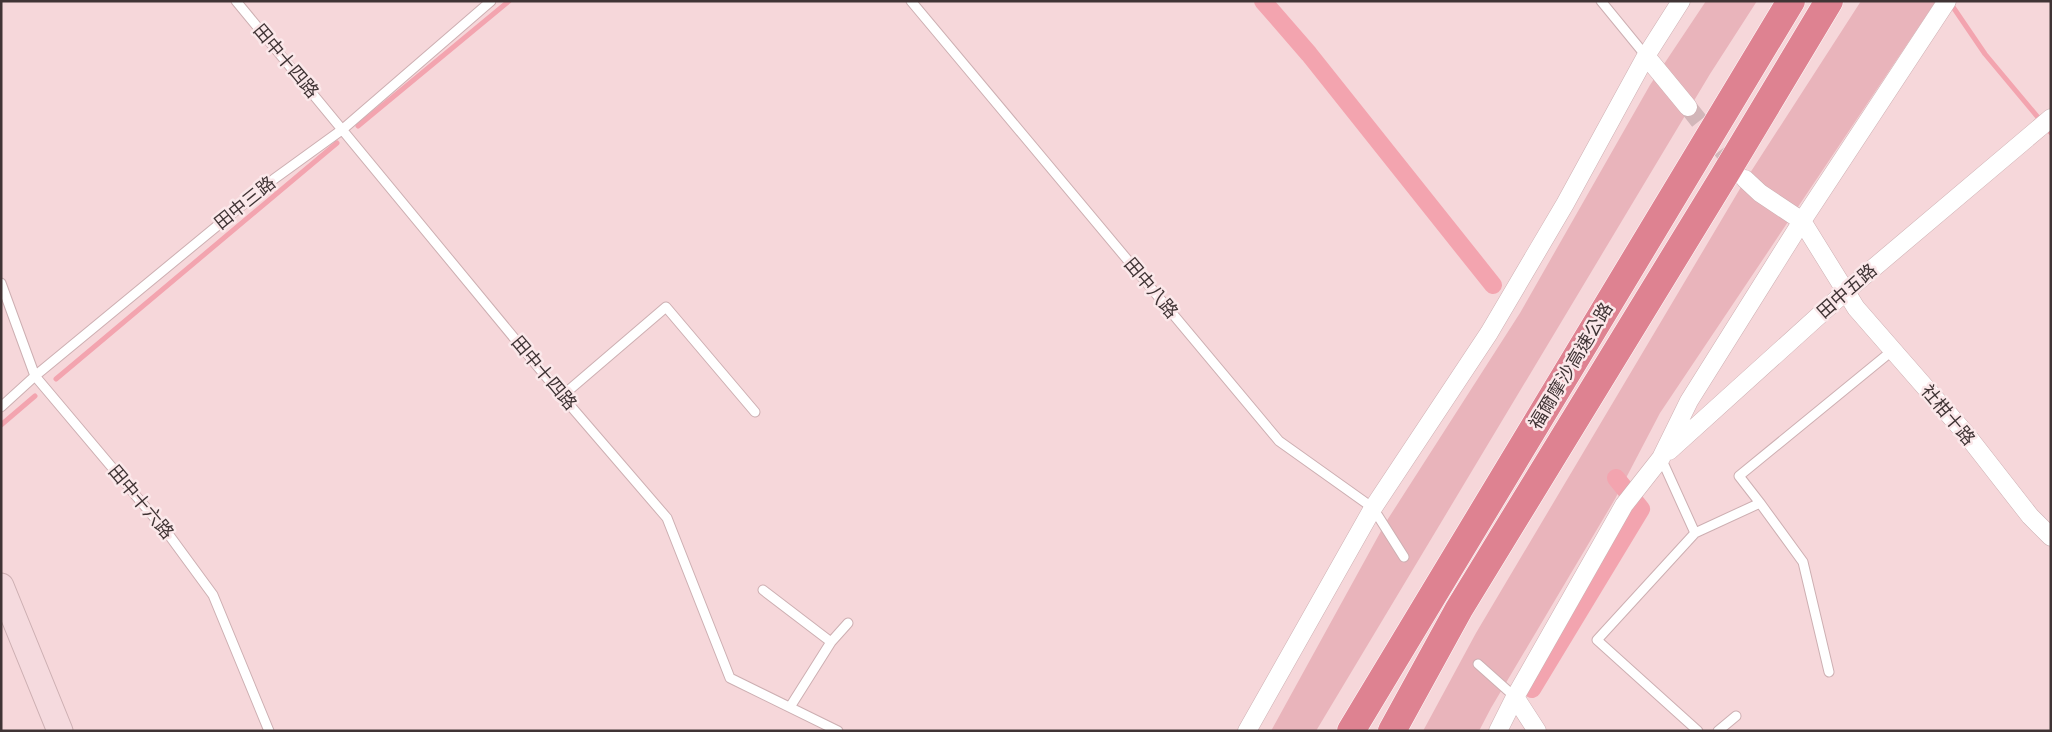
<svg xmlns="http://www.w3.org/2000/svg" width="2052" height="732" viewBox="0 0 2052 732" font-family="Overpass,'Noto Sans TC',sans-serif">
	<rect width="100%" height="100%" fill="#f6d7da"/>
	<path fill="#e9b4bb" d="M1706 1H1757L1710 74 1316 731H1271L1386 522 1520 313 1650 85Z
		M1861 1H1936L1660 413 1615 499 1491 708 1479 731H1423L1476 633 1741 187Z"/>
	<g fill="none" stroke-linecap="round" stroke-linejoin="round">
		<path stroke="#f3a4af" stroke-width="5" d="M1953 7 1985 54 2051 133
			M358 126 509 1
			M56 379 337 143
			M1 425 35 396"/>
		<path stroke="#f3a4af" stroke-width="18" d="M1263 1 1309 54 1493 285
			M1532 689 1641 509 1616 478"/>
		<path stroke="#d2b6b9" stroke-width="18" stroke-dasharray="18 9" stroke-linecap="butt" d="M1688 107 1738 170"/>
		<defs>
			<path id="lane" d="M236 1 562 396 667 518 730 678 838 731
				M911 1 1279 441 1373 508 1404 557
				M1601 1 1646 56
				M1 283 35 376 169 535 213 595 269 731
				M562 396 666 307 755 412
				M1 407 35 376 274 179 343 129 491 1
				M1661 458 1695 533
				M1760 503 1803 562 1829 672
				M763 590 831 642
				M1478 664 1515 697
				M790 707 831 642 848 623
				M1698 731 1597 640 1695 533 1760 503 1739 476 1893 350
				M1718 731 1736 716"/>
			<path id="street" d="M1646 56 1681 1
				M1745 179 1760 193 1802 221 1856 308 1966 434 2030 516 2051 537
				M1669 451 1845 292 2051 118
				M1515 697 1537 731
				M1247 731 1373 508 1489 333 1565 204 1646 56 1688 107
				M1498 731 1515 697 1624 505 1661 458 1689 401 1802 221 1947 1"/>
			<path id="secondary" d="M1 586 60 731"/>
			<path id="highway" d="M1351 731 1791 1
				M1392 731 1459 609 1724 176 1829 1"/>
		</defs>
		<use href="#lane" stroke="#cdafb2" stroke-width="11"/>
		<use href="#street" stroke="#cdafb2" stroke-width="19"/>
		<use href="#secondary" stroke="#cdafb2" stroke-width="27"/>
		<use href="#highway" stroke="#fff" stroke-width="29"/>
		<use href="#lane" stroke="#fff" stroke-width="9"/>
		<use href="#street" stroke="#fff" stroke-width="18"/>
		<use href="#secondary" stroke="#f5dade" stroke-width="25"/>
		<use href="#highway" stroke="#de8291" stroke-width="28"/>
	</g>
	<g text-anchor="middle" stroke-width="5" stroke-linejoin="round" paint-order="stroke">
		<g font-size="18" fill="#403435" stroke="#fbe8ea">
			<text transform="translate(286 61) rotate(50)" y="6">田中十四路</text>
			<text transform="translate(245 203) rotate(-39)" y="6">田中三路</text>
			<text transform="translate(1151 288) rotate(50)" y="6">田中八路</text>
			<text transform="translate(1847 291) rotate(-41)" y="6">田中五路</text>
			<text transform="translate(1571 366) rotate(-59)" y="6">福爾摩沙高速公路</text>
			<text transform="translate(544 373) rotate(50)" y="6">田中十四路</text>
			<text transform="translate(1948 415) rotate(50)" y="6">社柑十路</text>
			<text transform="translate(141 502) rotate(50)" y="6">田中十六路</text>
		</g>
	</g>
	<rect width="2052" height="732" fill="none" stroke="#403435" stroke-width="5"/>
</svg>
